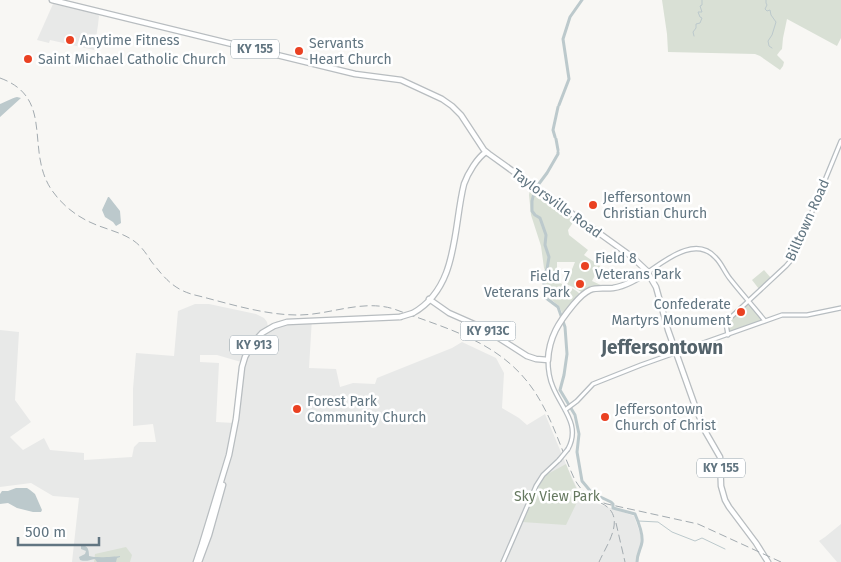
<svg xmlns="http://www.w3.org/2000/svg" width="841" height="562" viewBox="0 0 841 562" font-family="'Fira Sans',sans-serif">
	<rect width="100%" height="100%" fill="#f8f7f4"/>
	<path fill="#e8e9e8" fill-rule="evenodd" d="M53 4 98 14 99 16 98 25 94 50 59 42 50 40 49 43 37 40Z
		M195 304H209L256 314 264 318 267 322 268 327 277 321 312 318 309 368 336 369 340 387 353 383 375 384 377 378 452 348 462 342 496 358 504 373 502 408 519 418 527 425 545 414 568 469 577 488 590 501 634 516 643 542 638 562H72L79 498 53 496 31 483 0 487V330L19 332 15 400 31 422 10 437 23 450 44 438 50 450 84 453V460L132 457 134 447 139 442H156L153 424 133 426V389L136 353 174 356 178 311ZM200 355H217L241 362 234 423 216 422 219 363 200 362Z
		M841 524V562H837L819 541 825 537Z"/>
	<path fill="#d9e0d5" d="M662 0H841V38L837 46 787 19 783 38 782 49 780 51 777 55 784 62 783 66 780 70 760 56 755 54 668 52 667 34Z
		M530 188H533L576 218 568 230 569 235 588 250 584 255 600 266 592 281 605 287 583 293 573 287 566 284 575 262H557V281L547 274 544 268 541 246 531 215 529 195Z
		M764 270 771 278 759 289 752 280Z
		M547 277C558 284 572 285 581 295L563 315 559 306 548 297 545 282Z
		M748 303 763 320 729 333 728 322Z
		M566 464 572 479 580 496 566 525 522 522 544 476Z
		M126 547 132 555 130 562H94L95 554Z"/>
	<path fill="#bcc9cc" d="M17 97 21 98 0 117V104C5 102 12 98 17 97Z
		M108 197H109L120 211 121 223 116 226 113 222 105 217 102 210Z
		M16 488H27L30 490 35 494 42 510 41 512H33L17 508 8 503 0 504V494L2 491H8Z
		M81 545C88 545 89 550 89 556 95 558 113 557 120 556V557L117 558 116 562H97L95 559C89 560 86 562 80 560L79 557 85 554 86 551 81 549Z"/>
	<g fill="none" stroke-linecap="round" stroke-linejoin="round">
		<path stroke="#bcc9cc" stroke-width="1" d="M766 0V3L767 5 765 9 767 11 770 10 771 15 776 22 772 35 768 41 769 46 772 48
			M694 36 693 32 696 28V24L700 23 702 18 700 17 698 12H702L700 6 702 5V0
			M638 521 658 522 672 532 695 541 702 538 725 549"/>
		<path stroke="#bcc9cc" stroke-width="3" d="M559 105 569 79 563 39 570 17 582 0
			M555 137 553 130 558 107
			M556 139 558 150
			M558 152V154L547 173 535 189 532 201V211L535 215 540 218 546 235 545 245 549 257 547 269 543 276 546 298 558 307 565 327 567 354 564 375 560 390 575 415 579 434 577 452 582 481 592 493 611 502 613 504V508L635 514C638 521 643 534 642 542 641 549 637 553 637 562"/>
		<defs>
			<path id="secondary" d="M648 272C666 260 696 235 716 258 722 264 725 273 731 280 742 294 754 307 765 321
				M728 335 726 324 728 320 786 266 793 258 841 141
				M548 360C548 369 549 378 553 387 562 409 581 425 568 449
				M565 410 577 401 593 384 641 365 782 315H807L841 308
				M503 562 536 486 543 475 559 460"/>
			<path id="primary" d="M52 0 355 74 401 80 442 99 452 106 461 115 484 150 489 154 631 256 646 270 656 287 668 330 695 406 705 431 720 457 721 486 725 500 729 507 756 543 768 562
				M429 299 449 313 483 328 527 356 536 359 548 360C549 337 559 322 573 305 578 299 583 293 590 290 597 287 605 289 613 288 626 286 637 279 648 272
				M413 313C459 287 453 227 464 184 468 173 477 158 486 152
				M196 562 202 544 229 455 236 419 242 367 245 357 252 344 262 333 274 326 287 322 400 317
				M199 562 209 535 223 485"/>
		</defs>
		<use href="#secondary" stroke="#b7bdc1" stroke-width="5.5"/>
		<use href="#primary" stroke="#b8bdc0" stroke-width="7"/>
		<use href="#secondary" stroke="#fff" stroke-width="3"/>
		<use href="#primary" stroke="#fff" stroke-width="4.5"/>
		<path stroke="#a3abb0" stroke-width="1" stroke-dasharray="8 4" stroke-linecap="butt" d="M0 78C55 98 25 149 51 189 63 207 81 220 102 227 113 231 124 234 134 241 141 246 146 253 151 261 166 280 175 291 199 296 230 304 265 315 298 315 330 315 362 299 394 309 453 331 510 344 542 404 555 427 563 454 574 478 581 492 592 500 607 504L698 524 781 562
			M616 523 625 562
			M599 562C607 544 628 516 601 503"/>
		<defs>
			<path id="secondary-bridge" d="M559 460 568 449"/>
			<path id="primary-bridge" d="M400 317 413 313"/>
		</defs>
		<use href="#secondary-bridge" stroke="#b7bdc1" stroke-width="5.5" stroke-linecap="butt"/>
		<use href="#primary-bridge" stroke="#b8bdc0" stroke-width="7" stroke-linecap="butt"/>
		<use href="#secondary-bridge" stroke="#fff" stroke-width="3"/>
		<use href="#primary-bridge" stroke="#fff" stroke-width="4.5"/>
	</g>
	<g fill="#ea4122" stroke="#fff" stroke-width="2">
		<circle cx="70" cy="40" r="5"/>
		<circle cx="299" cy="51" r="5"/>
		<circle cx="28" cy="59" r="5"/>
		<circle cx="593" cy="205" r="5"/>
		<circle cx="585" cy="266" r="5"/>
		<circle cx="580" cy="284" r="5"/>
		<circle cx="741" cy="312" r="5"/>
		<circle cx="297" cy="409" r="5"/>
		<circle cx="605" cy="417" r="5"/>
	</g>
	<g text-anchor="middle" stroke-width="5" stroke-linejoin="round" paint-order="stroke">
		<g fill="#fff" stroke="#909ea7" stroke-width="1">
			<rect x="231" y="39.5" width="48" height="19" rx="4"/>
			<rect x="460.5" y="321.5" width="55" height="19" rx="4"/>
			<rect x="230" y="335.5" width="48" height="19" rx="4"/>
			<rect x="697" y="458.5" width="48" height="19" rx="4"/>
		</g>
		<g font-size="12" font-weight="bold" fill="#617581">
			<text x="255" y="53">KY 155</text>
			<text x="488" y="335">KY 913C</text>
			<text x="254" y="349">KY 913</text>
			<text x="721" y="472">KY 155</text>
		</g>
		<g font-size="14" fill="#617581" stroke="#fff" text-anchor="start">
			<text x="80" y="45">Anytime Fitness</text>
			<text x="309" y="48">Servants<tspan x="309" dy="16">Heart Church</tspan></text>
			<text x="38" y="64">Saint Michael Catholic Church</text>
			<text x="603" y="202">Jeffersontown<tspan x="603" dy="16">Christian Church</tspan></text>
			<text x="595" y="263">Field 8<tspan x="595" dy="16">Veterans Park</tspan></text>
			<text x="570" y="281" text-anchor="end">Field 7<tspan x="570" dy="16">Veterans Park</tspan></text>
			<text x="731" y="309" text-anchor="end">Confederate<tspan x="731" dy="16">Martyrs Monument</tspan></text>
			<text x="307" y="406">Forest Park<tspan x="307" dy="16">Community Church</tspan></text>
			<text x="615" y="414">Jeffersontown<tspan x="615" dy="16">Church of Christ</tspan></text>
		</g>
		<g font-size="14" fill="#617581" stroke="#fff">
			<text transform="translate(557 203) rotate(36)" y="5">Taylorsville Road</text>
			<text transform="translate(807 220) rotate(-66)" y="5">Billtown Road</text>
		</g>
		<g font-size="14" fill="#667960" stroke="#fff">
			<text x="557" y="501">Sky View Park</text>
		</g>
		<g font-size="19" font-weight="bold" fill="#54636b" stroke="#fff">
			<text x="662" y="354">Jeffersontown</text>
		</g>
	</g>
	<path d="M18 537v8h81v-8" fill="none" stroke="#617581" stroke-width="2.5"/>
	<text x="25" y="537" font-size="15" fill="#617581" stroke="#ffffff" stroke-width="4" paint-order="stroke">500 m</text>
</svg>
